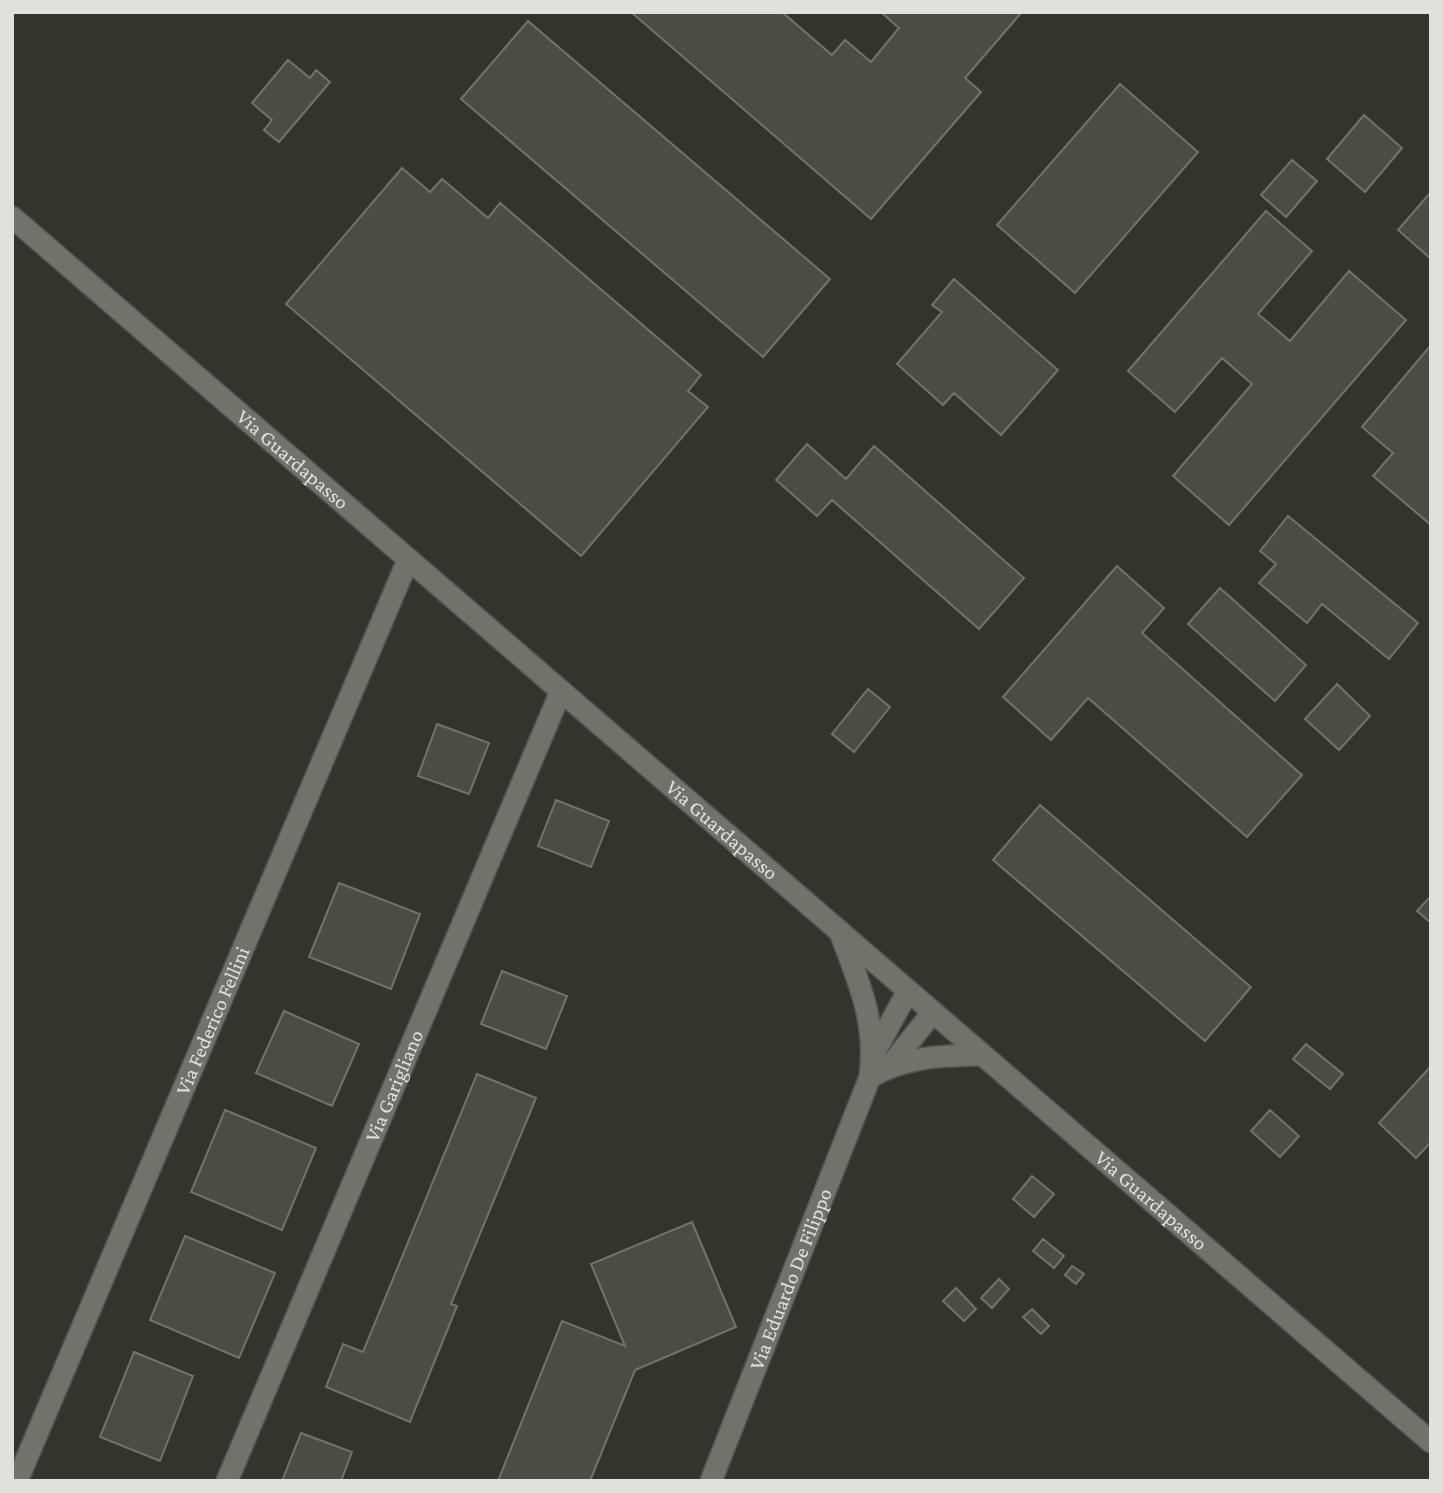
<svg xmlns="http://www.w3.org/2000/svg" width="1443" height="1493" viewBox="0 0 1443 1493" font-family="'Crimson Pro',serif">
	<rect width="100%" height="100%" fill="#33352d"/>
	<path fill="#4b4d44" stroke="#71746b" stroke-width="2" d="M631 12H782L832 55 845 40 871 62 899 28 881 12H1022L965 78 981 92 871 219Z
		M528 21 830 279 763 357 461 99Z
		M288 60 310 78 316 70 330 82 279 142 264 130 272 120 252 103Z
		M1120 84 1198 152 1075 293 997 225Z
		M1364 115 1402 148 1365 192 1327 159Z
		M1292 160 1317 181 1286 217 1261 195Z
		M402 168 430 192 442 179 488 218 500 203 701 375 688 391 708 407 581 556 286 304Z
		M1430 193 1431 194V259L1398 230Z
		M1266 211 1312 251 1258 314 1290 341 1349 271 1406 320 1229 525 1173 476 1252 384 1222 358 1175 412 1128 371Z
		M954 279 1058 370 1001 435 954 393 943 405 897 364 942 312 932 305Z
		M1431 345V525L1373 476 1393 453 1362 427Z
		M807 444 846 479 874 446 1024 578 979 629 832 500 817 516 776 480Z
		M1288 516 1418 623 1389 659 1322 604 1307 623 1259 583 1276 564 1260 551Z
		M1117 566 1164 608 1142 633 1302 775 1247 837 1088 698 1051 740 1003 697Z
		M1220 588 1306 665 1275 701 1188 624Z
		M1337 684 1370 716 1339 750 1305 719Z
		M868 689 890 707 854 752 832 734Z
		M437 724 489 743 469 794 418 776Z
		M556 800 609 821 591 867 538 846Z
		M1040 805 1251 987 1205 1041 993 860Z
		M339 883 420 914 391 989 309 957Z
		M1431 896V923L1417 911Z
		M502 971 567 996 546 1049 481 1024Z
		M284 1011 359 1044 332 1106 256 1073Z
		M1306 1044 1343 1074 1330 1089 1293 1059Z
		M1431 1066V1142L1416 1158 1379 1123Z
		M477 1074 536 1098 451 1304 457 1306 410 1422 326 1387 343 1344 363 1352Z
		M225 1110 316 1148 282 1230 191 1192Z
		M1270 1110 1299 1136 1280 1157 1251 1131Z
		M1032 1176 1054 1194 1034 1217 1013 1199Z
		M692 1222 736 1327 635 1370 590 1481H498L562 1321 625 1346 591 1264Z
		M185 1236 275 1273 239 1358 150 1320Z
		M1043 1239 1064 1256 1054 1268 1033 1251Z
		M1072 1266 1084 1274 1076 1284 1065 1275Z
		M999 1279 1009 1289 992 1308 981 1298Z
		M956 1288 976 1309 964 1321 943 1301Z
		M1032 1309 1049 1326 1041 1334 1023 1317Z
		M134 1352 193 1376 160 1461 100 1437Z
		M301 1433 352 1452 341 1481H282Z"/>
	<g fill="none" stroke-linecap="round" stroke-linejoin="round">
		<defs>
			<g id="street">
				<path d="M874 1053 908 991"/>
				<path d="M890 1066 933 1012"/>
				<path d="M870 1077C907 1056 941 1056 982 1055"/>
				<path id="s1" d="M17 1481 408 560"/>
				<path id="s2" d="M227 1481 561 691"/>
				<path id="s3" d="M711 1481 870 1077C877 1021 859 983 840 932"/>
			</g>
			<g id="secondary">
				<path id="s4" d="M12 217 1431 1442"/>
			</g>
		</defs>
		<use href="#street" stroke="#51534d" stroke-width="24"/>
		<use href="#secondary" stroke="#51534d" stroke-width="24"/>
		<use href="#street" stroke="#70736a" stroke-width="21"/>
		<use href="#secondary" stroke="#70736a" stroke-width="21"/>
	</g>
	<g text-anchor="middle" stroke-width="5" stroke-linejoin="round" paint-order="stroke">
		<g font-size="21" fill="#e0e1dc" stroke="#292b23">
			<text dy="7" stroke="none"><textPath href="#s4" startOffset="371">Via Guardapasso</textPath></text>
			<text dy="7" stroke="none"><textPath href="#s4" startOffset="938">Via Guardapasso</textPath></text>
			<text dy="7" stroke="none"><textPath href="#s1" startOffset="500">Via Federico Fellini</textPath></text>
			<text dy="7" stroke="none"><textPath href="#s2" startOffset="429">Via Garigliano</textPath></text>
			<text dy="7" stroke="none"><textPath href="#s4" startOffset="1505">Via Guardapasso</textPath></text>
			<text dy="7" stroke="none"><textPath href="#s3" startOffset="217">Via Eduardo De Filippo</textPath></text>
		</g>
	</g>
	<rect width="1443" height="1493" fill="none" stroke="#e0e1dc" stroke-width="28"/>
</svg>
